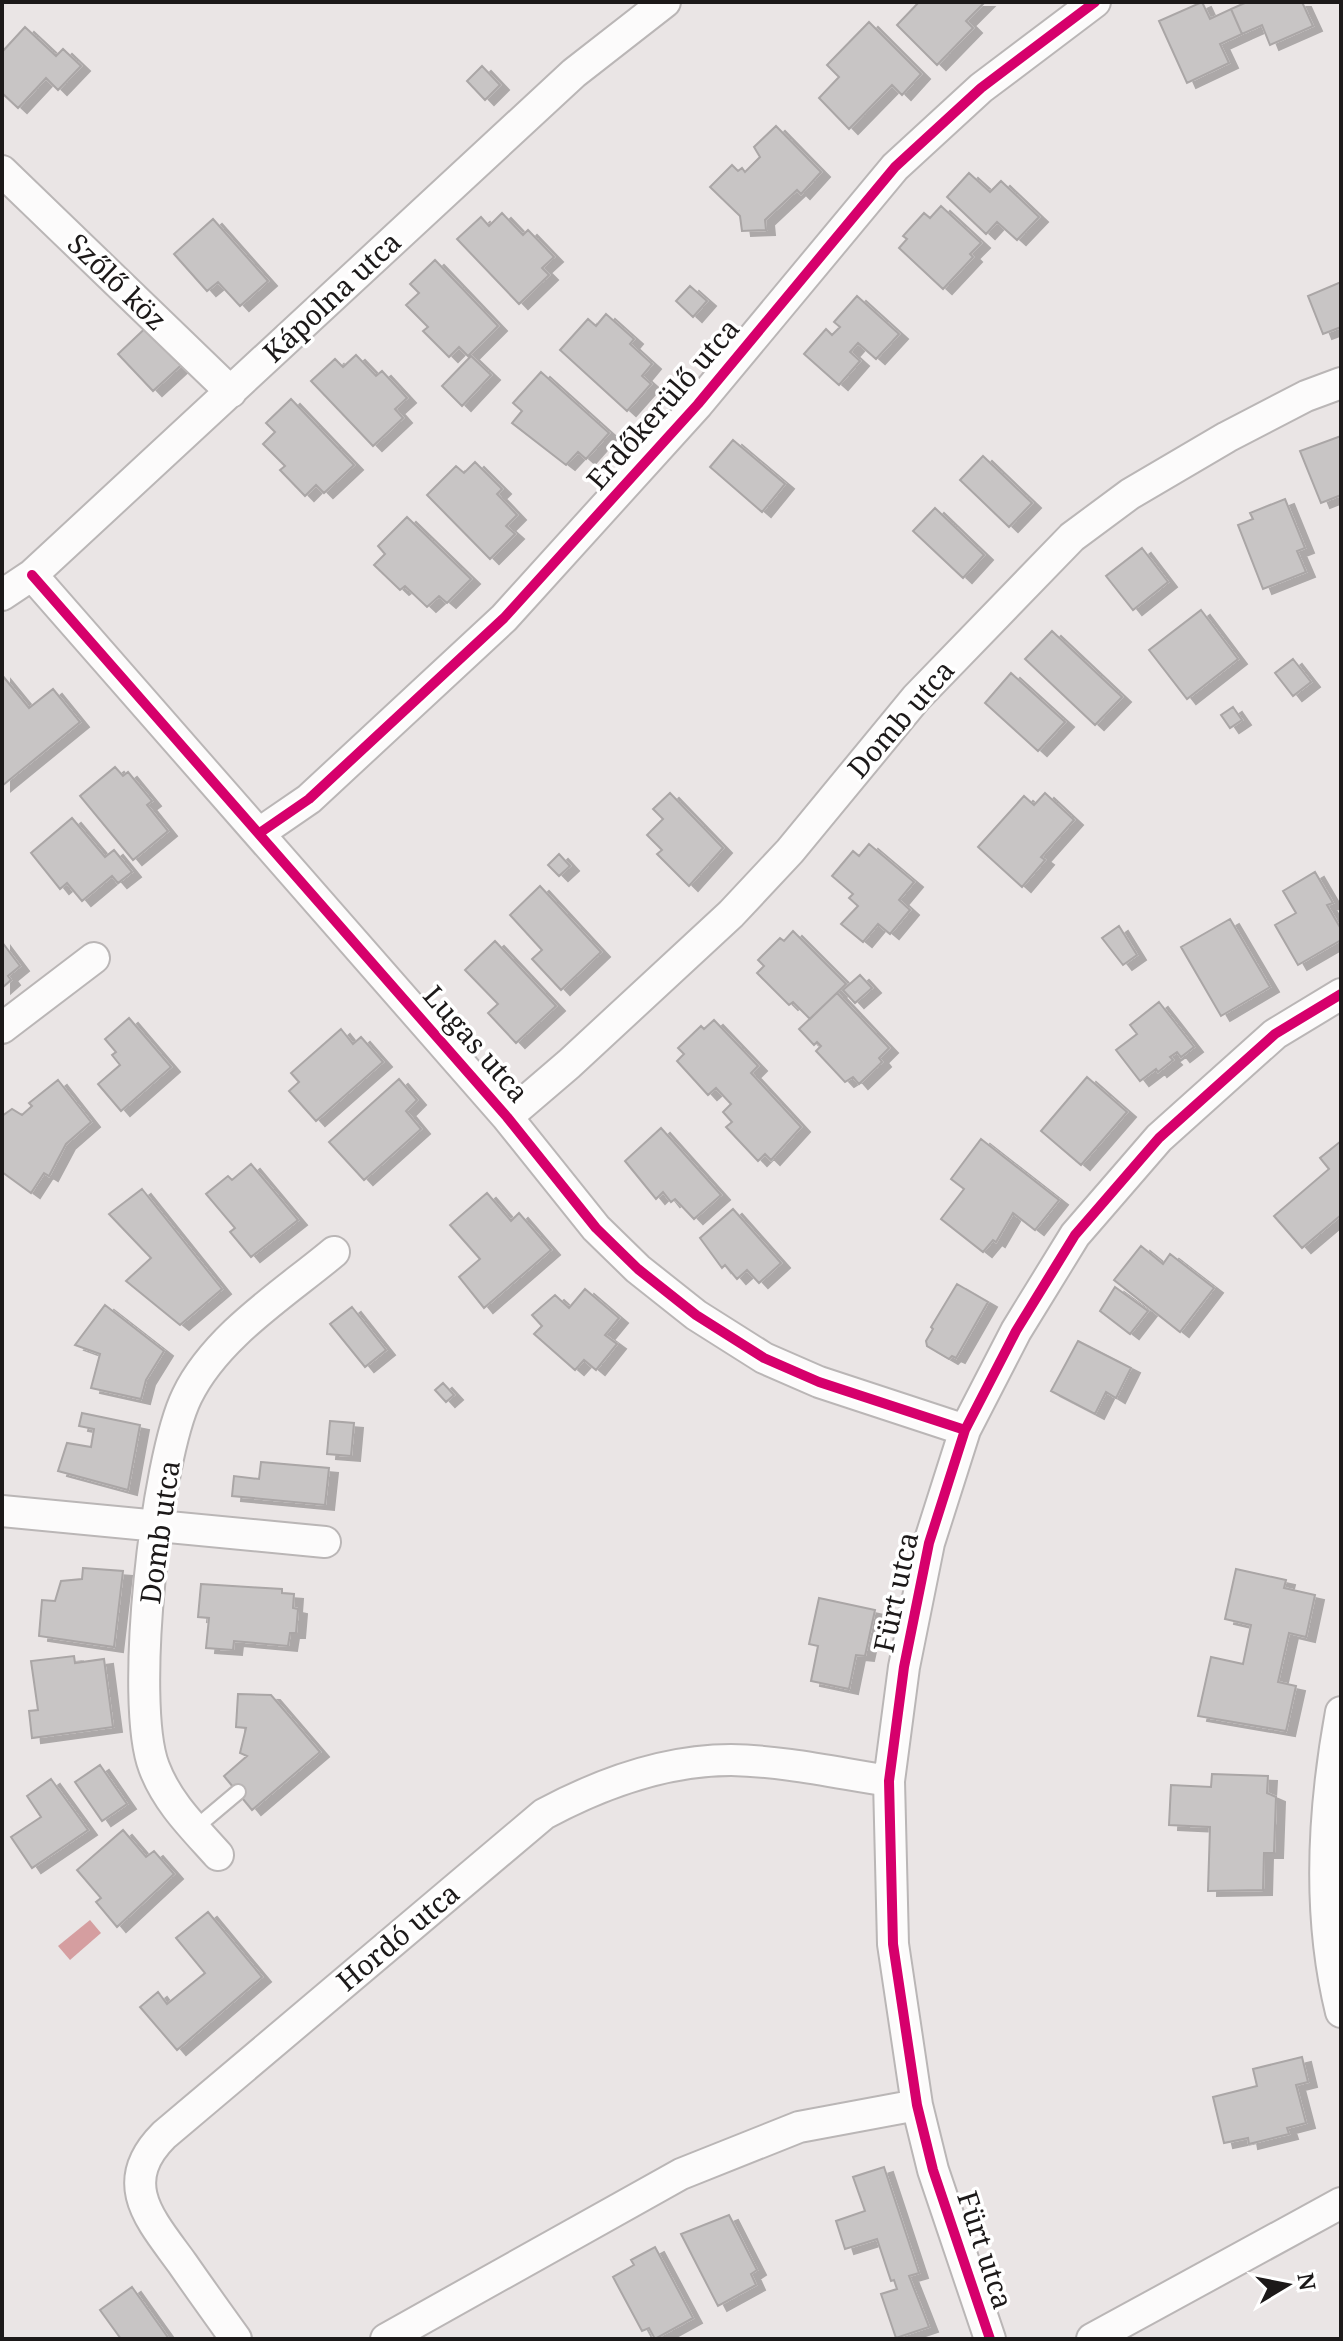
<svg xmlns="http://www.w3.org/2000/svg" width="1343" height="2341" viewBox="0 0 1343 2341" font-family="'Noto Serif',serif">
	<defs>
		<filter id="shadow"><feDropShadow dx="9" dy="5" stdDeviation="0" flood-color="#0004"/></filter>
	</defs>
	<rect width="100%" height="100%" fill="#eae5e5"/>
	<path fill="#d59ea0" d="M90 1920 101 1933 70 1960 58 1946Z"/>
	<path fill="#c8c5c5" stroke="#aaa6a6" stroke-width="2" filter="url(#shadow)" d="M919 2H985L966 21 973 28 937 65 897 25Z
		M1202 2 1210 19 1231 9 1242 34 1220 44 1229 63 1187 83 1159 21Z
		M1247 2H1302L1313 26 1270 45 1262 25 1242 34 1231 9Z
		M869 22 921 74 902 95 892 85 849 129 819 98 839 77 827 65Z
		M25 27 56 56 63 49 81 66 58 90 46 78 18 108 2 93V52Z
		M482 66 500 85 485 100 467 81Z
		M776 126 821 172 801 194 797 190 765 220 766 230 742 231 740 216 710 187 732 165 738 171 742 168 745 172 760 157 754 147Z
		M969 173 990 192 1001 181 1039 217 1017 240 997 222 986 234 947 197Z
		M941 206 981 243 970 254 973 257 943 289 899 248 907 239 903 236 924 213 930 218Z
		M502 213 523 235 528 230 554 257 542 268 549 275 519 304 457 239 481 217 489 226Z
		M213 219 268 281 240 306 218 282 207 291 174 254Z
		M435 260 498 326 468 356 459 347 449 357 423 331 428 327 406 305 419 293 410 284Z
		M1341 282V327L1323 334 1308 296Z
		M690 286 707 301 693 317 676 301Z
		M857 296 899 334 876 359 858 343 850 352 860 361 839 385 804 354 826 329 832 335 840 327 834 322Z
		M606 314 634 339 630 344 652 364 642 376 651 384 627 411 560 350 588 319 596 326Z
		M154 320 190 357 153 391 118 354Z
		M356 355 376 376 382 371 407 398 395 409 403 418 373 446 311 381 335 359 343 367Z
		M471 356 491 375 462 406 442 386Z
		M541 372 609 433 586 459 578 452 566 465 512 423 522 411 513 403Z
		M291 399 354 465 324 493 316 485 305 496 280 470 285 466 263 444 275 432 266 423Z
		M1341 436V495L1321 503 1300 451Z
		M733 440 785 484 762 512 710 467Z
		M983 456 1032 503 1009 527 960 480Z
		M475 462 502 489 497 494 517 515 506 526 515 534 490 559 427 495 456 466 464 473Z
		M1285 499 1305 548 1297 551 1306 572 1263 589 1238 525 1253 519 1250 513Z
		M935 508 984 555 963 578 913 531Z
		M407 517 471 579 447 603 439 596 427 607 405 586 400 590 374 565 385 554 378 546Z
		M1142 548 1168 582 1133 610 1106 576Z
		M1201 610 1238 659 1187 699 1149 650Z
		M1052 631 1122 697 1095 725 1025 659Z
		M1293 659 1311 682 1293 696 1275 673Z
		M1011 673 1065 722 1038 751 985 703Z
		M2 675 29 708 53 689 80 722 2 786Z
		M1233 707 1242 720 1230 728 1221 715Z
		M115 767 123 776 128 772 152 801 147 805 168 831 133 860 80 796Z
		M670 793 723 848 689 886 657 854 662 850 647 835 663 819 653 809Z
		M1045 793 1074 820 1041 857 1045 860 1022 887 978 847 1024 796 1034 805Z
		M72 818 105 857 114 850 132 872 118 883 112 876 82 901 67 883 60 889 31 853Z
		M869 844 914 882 899 900 910 910 890 934 878 924 863 942 841 924 858 906 849 898 853 894 832 876 853 851 859 856Z
		M559 854 570 866 559 876 548 865Z
		M1315 872 1333 903 1327 905 1341 929V940L1298 965 1275 925 1296 913 1283 891Z
		M540 886 601 952 561 990 532 959 542 950 510 915Z
		M1230 919 1270 987 1221 1016 1181 947Z
		M1119 926 1137 955 1123 965 1102 938Z
		M793 931 846 984 810 1019 793 1002 789 1005 757 973 764 966 758 960 780 938 784 941Z
		M495 941 556 1006 516 1043 488 1013 498 1004 465 970Z
		M2 942 20 966 8 976 11 980 2 988Z
		M860 975 872 988 855 1003 843 990Z
		M837 993 889 1048 879 1058 882 1062 859 1084 853 1077 845 1082 816 1051 821 1046 817 1042 814 1045 799 1029Z
		M1159 1002 1194 1047 1181 1057 1177 1052 1170 1057 1173 1060 1158 1072 1156 1069 1140 1081 1116 1050 1137 1034 1130 1025Z
		M129 1018 171 1067 121 1111 98 1084 120 1065 112 1055 116 1052 105 1039Z
		M714 1020 758 1066 751 1073 801 1127 771 1160 765 1154 758 1161 726 1127 732 1122 723 1112 731 1104 716 1088 708 1095 677 1061 684 1054 678 1048 701 1026 704 1029Z
		M341 1029 353 1044 361 1037 383 1062 316 1121 289 1091 299 1082 291 1073Z
		M1087 1077 1127 1112 1081 1165 1041 1131Z
		M399 1079 417 1100 406 1111 421 1129 364 1180 329 1142Z
		M58 1080 91 1122 66 1144 49 1176 44 1173 31 1193 2 1172V1116L12 1109 22 1115 32 1106 29 1103Z
		M661 1128 721 1195 694 1219 675 1199 671 1202 663 1192 656 1199 625 1161Z
		M981 1139 1059 1200 1035 1230 1013 1213 996 1242 993 1240 983 1252 941 1219 964 1189 951 1179Z
		M1341 1141V1215L1302 1248 1274 1216 1329 1169 1320 1158Z
		M251 1164 298 1220 251 1257 230 1232 235 1228 206 1194 228 1176 232 1180Z
		M142 1189 222 1289 180 1325 126 1281 151 1258 109 1214Z
		M487 1193 511 1221 519 1213 551 1250 484 1308 459 1277 480 1259 450 1225Z
		M733 1209 781 1263 759 1283 747 1270 737 1279 725 1265 722 1268 700 1238Z
		M1141 1246 1163 1264 1170 1254 1214 1288 1180 1332 1114 1280Z
		M957 1284 988 1302 956 1358 952 1356 949 1359 927 1346 926 1341 933 1329 931 1327Z
		M1115 1287 1148 1311 1130 1334 1100 1311Z
		M585 1289 619 1318 605 1335 617 1344 596 1370 584 1360 575 1370 534 1334 542 1326 532 1315 555 1295 569 1308Z
		M105 1305 164 1351 146 1380 141 1399 91 1388 100 1354 75 1345Z
		M352 1307 386 1350 365 1367 330 1324Z
		M1078 1341 1131 1368 1116 1398 1106 1392 1095 1414 1051 1391Z
		M443 1383 454 1395 446 1402 435 1390Z
		M82 1413 140 1425 128 1490 58 1471 67 1443 91 1447 94 1429 79 1426Z
		M330 1421 354 1423 351 1456 327 1454Z
		M261 1462 329 1468 325 1505 232 1496 234 1476 259 1479Z
		M83 1568 123 1571 114 1647 39 1636 42 1600 55 1601 61 1581 82 1579Z
		M1236 1569 1286 1580 1284 1588 1315 1595 1306 1637 1289 1633 1278 1682 1296 1686 1286 1731 1198 1716 1211 1657 1243 1664 1251 1625 1225 1619Z
		M201 1584 282 1589V1593L294 1594 293 1608 298 1609 296 1633H290L288 1646 234 1641 233 1650 206 1648 209 1618 198 1617Z
		M819 1598 875 1610 865 1656 856 1655 849 1689 811 1681 818 1646 809 1644Z
		M74 1656 75 1663 104 1659 113 1727 32 1738 29 1711 38 1710 31 1661Z
		M238 1694 271 1695 320 1752 252 1810 224 1776 247 1756 240 1753 246 1728 236 1727Z
		M100 1765 127 1804 102 1821 75 1782Z
		M1212 1774 1268 1776 1267 1793 1276 1797 1274 1853H1264L1263 1890 1208 1891 1210 1827 1169 1825 1171 1785 1211 1787Z
		M51 1779 88 1830 32 1868 11 1837 41 1817 27 1796Z
		M123 1830 146 1857 154 1851 174 1874 117 1927 96 1902 101 1898 77 1870Z
		M208 1912 262 1977 177 2050 140 2007 158 1992 167 2004 205 1973 176 1938Z
		M1302 2057 1308 2082 1296 2085 1306 2123 1287 2128 1289 2134 1249 2144 1248 2138 1224 2143 1213 2097 1257 2086 1253 2069Z
		M884 2167 919 2273 909 2276 929 2327 896 2338 881 2294 897 2289 894 2280 891 2281 877 2239 845 2249 836 2221 865 2211 853 2177Z
		M729 2215 757 2270 751 2274 756 2285 718 2306 681 2234Z
		M655 2247 693 2318 655 2339 649 2328 642 2331 613 2277 634 2265 631 2260Z
		M132 2287 169 2339H121L100 2310Z"/>
	<g fill="none" stroke-linecap="round" stroke-linejoin="round">
		<defs>
			<path id="service" d="M194 1829 238 1792"/>
			<path id="minor" d="M2 171 231 392
				M32 575 507 1117 596 1228 638 1269 696 1315 764 1358 819 1382 965 1430
				M2 595 32 575 574 73 665 2
				M261 832 309 799 504 618 698 404 895 167 981 88 1095 2
				M2 1028 94 958
				M507 1117 569 1064 731 914 790 851 916 698 1072 537 1130 494 1227 437 1306 396 1341 383
				M2 1511 325 1542
				M1341 1712C1323 1810 1317 1915 1341 2012
				M218 1855C193 1827 167 1802 154 1767 129 1702 156 1459 187 1396 216 1336 285 1293 334 1252
				M236 2339C218 2314 200 2289 182 2263 150 2219 116 2183 164 2135L544 1814C600 1784 666 1760 731 1760 784 1761 837 1773 889 1781
				M386 2339 681 2174 799 2127 917 2105
				M990 2339 933 2170 917 2105 893 1944 889 1781 904 1667 929 1543 965 1430 1016 1331 1075 1235 1159 1138 1275 1034 1341 994
				M1092 2339 1341 2203"/>
		</defs>
		<use href="#service" stroke="#bab6b6" stroke-width="18"/>
		<use href="#minor" stroke="#bab6b6" stroke-width="34"/>
		<use href="#service" stroke="#fcfbfb" stroke-width="14"/>
		<use href="#minor" stroke="#fcfbfb" stroke-width="30"/>
		<defs>
			<path id="cycleway" d="M32 575 507 1117 596 1228 638 1269 696 1315 764 1358 819 1382 965 1430
				M261 832 309 799 504 618 698 404 895 167 981 88 1095 2
				M990 2339 933 2170 917 2105 893 1944 889 1781 904 1667 929 1543 965 1430 1016 1331 1075 1235 1159 1138 1275 1034 1341 994"/>
		</defs>
		<use href="#cycleway" stroke="#fff" stroke-width="15"/>
		<use href="#cycleway" stroke="#d6006c" stroke-width="10"/>
	</g>
	<g text-anchor="middle" stroke-width="7" stroke-linejoin="round" paint-order="stroke">
		<g font-size="28" fill="#1c1919" stroke="#fff">
			<text transform="translate(117 282) rotate(44)" y="10">Szőlő köz</text>
			<text transform="translate(332 297) rotate(-43)" y="10">Kápolna utca</text>
			<text transform="translate(663 404) rotate(-49)" y="10">Erdőkerülő utca</text>
			<text transform="translate(901 719) rotate(-49)" y="10">Domb utca</text>
			<text transform="translate(476 1044) rotate(49)" y="10">Lugas utca</text>
			<text transform="translate(160 1532) rotate(-82)" y="10">Domb utca</text>
			<text transform="translate(896 1592) rotate(-78)" y="10">Fürt utca</text>
			<text transform="translate(398 1937) rotate(-40)" y="10">Hordó utca</text>
			<text transform="translate(985 2250) rotate(72)" y="10">Fürt utca</text>
		</g>
	</g>
	<rect width="1343" height="2341" fill="none" stroke="#1c1919" stroke-width="8"/>
	<g transform="translate(1287 2285) rotate(80)" stroke="#ffffff" stroke-width="6" paint-order="stroke">
	<path d="M0-6L14 30L0 20L-14 30Z" fill="#1c1919"/>
	<text y="-12" font-size="22" font-weight="bold" text-anchor="middle" fill="#1c1919">N</text>
	</g>
</svg>
